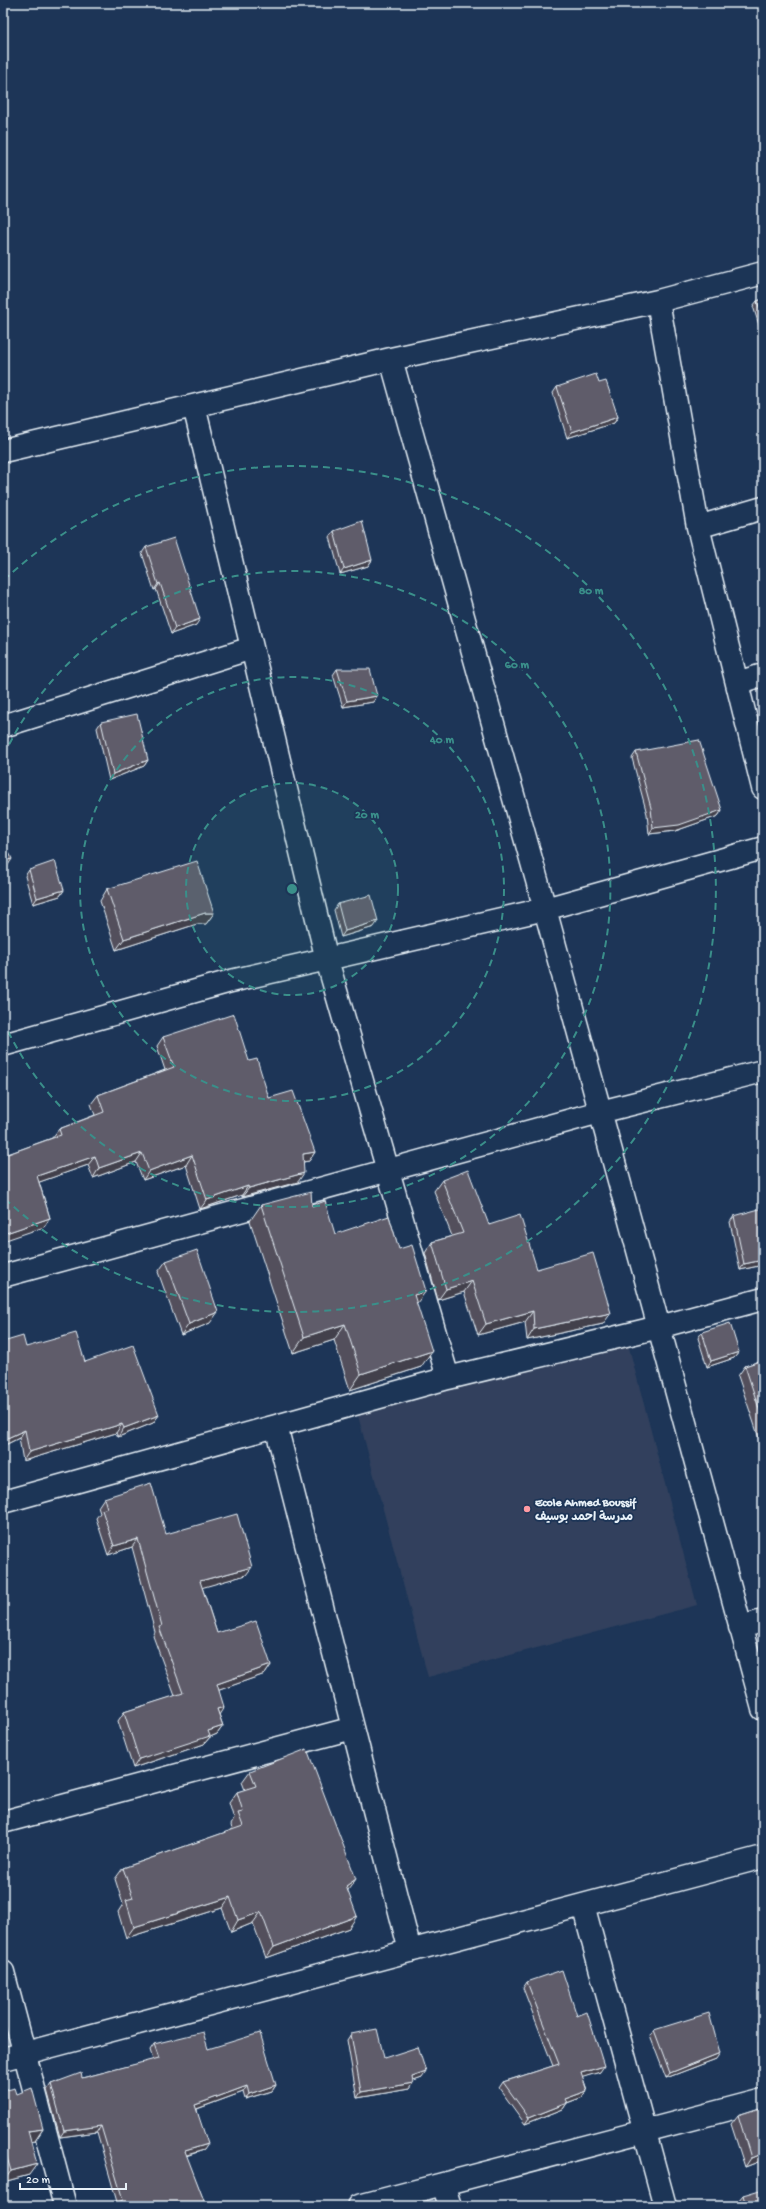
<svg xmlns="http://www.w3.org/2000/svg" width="766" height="2209" viewBox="0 0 766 2209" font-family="'Gochi Hand','Playpen Sans Arabic',sans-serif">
	<rect width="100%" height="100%" fill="#1d3557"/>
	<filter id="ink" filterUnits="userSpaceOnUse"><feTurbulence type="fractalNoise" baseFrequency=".025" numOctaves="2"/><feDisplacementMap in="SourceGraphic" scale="8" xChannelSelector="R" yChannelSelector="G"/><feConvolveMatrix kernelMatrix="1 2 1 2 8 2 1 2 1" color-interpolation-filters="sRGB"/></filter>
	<g filter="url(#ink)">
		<path fill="#31415d" d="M627 1340 697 1605 428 1677 357 1412Z"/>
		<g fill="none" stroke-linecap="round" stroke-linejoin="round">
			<defs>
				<path id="street" d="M658 301 698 527 763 788
					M391 359 545 909 763 1709
					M194 406 327 960 448 1378
					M3 451 391 359 658 301 763 273
					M698 527 763 508
					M737 683 763 675
					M3 726 252 648
					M3 1045 231 981 545 909 763 848
					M3 1276 600 1112 763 1071
					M276 1426 448 1378 659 1327 763 1299
					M3 1502 276 1426 410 1951
					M740 1627 763 1621
					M3 1822 353 1728
					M583 1905 665 2206
					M3 1972 65 2206
					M3 2059 763 1857
					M443 2184 450 2206
					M359 2206 763 2100"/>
			</defs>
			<use href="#street" stroke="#e8f1f8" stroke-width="25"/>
			<use href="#street" stroke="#1d3557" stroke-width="22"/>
		</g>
		<path fill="#524f5c" stroke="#e8f1f8" d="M763 299V338L753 306 757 301Z
			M599 383 618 417 614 423 567 438 553 393 557 387Z
			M334 531 372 560 368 566 340 574 330 537Z
			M146 547 196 625 171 634 156 589 154 590 142 553Z
			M337 669 377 696 373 702 343 707 333 675Z
			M101 722 148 760 144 766 109 780 97 728Z
			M636 752 722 810 718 816 675 831 649 834 647 814 632 758Z
			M29 870 64 890 60 896 33 904 25 876Z
			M107 889 214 913 206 924H197L116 950 100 901Z
			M338 904 374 927 341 937 334 910Z
			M163 1037 249 1061 269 1098 315 1152 309 1161 303 1162 298 1182 242 1197V1195L200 1209 186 1165 143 1180 136 1162 93 1178 88 1165 39 1182 50 1218 44 1227 8 1154 52 1138 59 1129 95 1115 91 1104 98 1095 165 1070 157 1046Z
			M442 1180 537 1269 603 1324 527 1340 525 1322 478 1335 464 1292 438 1300 425 1253 432 1242 452 1236 434 1191Z
			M261 1205 312 1206 335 1234 417 1304 421 1367 350 1390 334 1340 293 1353 250 1221Z
			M734 1216 763 1265 740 1270 730 1222Z
			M166 1261 210 1323 181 1335 158 1272Z
			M702 1332 739 1352 734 1358 707 1367 698 1338Z
			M3 1342 26 1347 85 1362 159 1415 153 1423 118 1437 116 1433 23 1461 19 1438 3 1446Z
			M763 1360V1450L738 1376 745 1366Z
			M104 1498 166 1534 246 1575 202 1587 217 1633 271 1665 265 1674 219 1690V1714L223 1726 217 1734 210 1737 204 1744 133 1768 118 1721 124 1712 175 1696 153 1636 155 1632 132 1547 108 1555 96 1518 100 1513 98 1507Z
			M250 1771 348 1890 349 1928 266 1958 253 1923 231 1932 222 1908 126 1938 118 1912 123 1904 115 1879 123 1868 232 1830 231 1825 234 1819 229 1803 237 1792 245 1790 242 1782Z
			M527 1982 577 2016 600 2072 582 2077 587 2091 583 2097 567 2103 563 2109 525 2124 499 2088 503 2082 553 2066 523 1988Z
			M654 2030 716 2059 666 2078 650 2036Z
			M351 2034 384 2058 422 2078 413 2081 409 2089 357 2098 347 2040Z
			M154 2044 208 2049 276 2085 272 2091 245 2099 243 2092 197 2109 204 2150 186 2156 206 2206 117 2202 97 2132 60 2137 47 2090 51 2084 82 2078 153 2060 150 2050Z
			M3 2091 17 2094 43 2129 35 2141H30L29 2175 3 2182Z
			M763 2107V2160L745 2167 731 2124 738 2115Z
			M743 2195 763 2206H740L738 2201Z"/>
		<path fill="#42404b" stroke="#e8f1f8" d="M618 417 614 423 567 438 572 432Z
			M372 560 368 566 340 574 344 569Z
			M160 583 156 589 154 590 158 584Z
			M200 619 196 625 171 634 175 628Z
			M377 696 373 702 343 707 347 701Z
			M148 760 144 766 109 780 113 774Z
			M722 810 718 816 675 831 649 834 653 828Z
			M12 859 6 868H3V861Z
			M64 890 60 896 33 904 37 898Z
			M205 913H214L206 924H197L116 950 124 939Z
			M378 921 374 927 341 937 345 931Z
			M315 1152 309 1161 296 1163 303 1154Z
			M142 1153 136 1162 93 1178 99 1168Z
			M192 1155 186 1165 143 1180 149 1171Z
			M95 1156 88 1165 31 1185 37 1176Z
			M304 1173 298 1182 242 1197 249 1188Z
			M248 1186 242 1195 200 1209 207 1200Z
			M50 1218 44 1227 3 1241V1234Z
			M763 1260V1265L740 1270 744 1264Z
			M472 1281 464 1292 438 1300 446 1289Z
			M426 1291 414 1307V1295Z
			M533 1311 525 1322 478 1335 486 1324Z
			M218 1312 210 1323 181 1335 189 1324Z
			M611 1313 603 1324 527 1340 534 1329Z
			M345 1324 334 1340 293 1353 304 1337Z
			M432 1351 421 1367 350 1390 361 1374Z
			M739 1352 734 1358 707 1367 711 1361Z
			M159 1415 153 1423 118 1437 124 1428Z
			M122 1424 116 1433 23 1461 29 1452Z
			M25 1430 19 1438 3 1446V1440Z
			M138 1539 132 1547 108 1555 114 1546Z
			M252 1567 246 1575 194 1590 200 1581Z
			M271 1665 265 1674 211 1693 217 1684Z
			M224 1707 219 1715 217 1709Z
			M223 1726 217 1734 210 1737 204 1744 133 1768 139 1759 208 1731Z
			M356 1879 348 1890 338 1897 346 1886Z
			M230 1897 222 1908 126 1938 134 1927Z
			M261 1912 253 1923 231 1932 238 1920Z
			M357 1916 349 1928 266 1958 274 1947Z
			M720 2053 716 2059 666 2078 670 2073Z
			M604 2066 600 2072 577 2079 581 2073Z
			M426 2072 422 2078 408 2083 412 2077Z
			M413 2083 409 2089 357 2098 361 2092Z
			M276 2085 272 2091 245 2099 249 2094Z
			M247 2086 243 2092 191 2111 195 2105Z
			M587 2091 583 2097 561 2105 565 2099Z
			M567 2103 563 2109 525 2124 529 2118Z
			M101 2126 97 2132 60 2137 64 2131Z
			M43 2129 35 2141 20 2143 28 2131Z
			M208 2144 204 2150 180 2157 185 2151Z
			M763 2153V2160L745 2167 751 2158Z
			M37 2164 29 2175 3 2182 11 2171Z"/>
		<path fill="#5f5c6b" stroke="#e8f1f8" d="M763 299V319L757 301Z
			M596 374 599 383 606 381 618 417 572 432 557 387Z
			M362 521 372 560 344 569 334 531Z
			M174 538 200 619 175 628 160 583 158 584 146 547Z
			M337 669H370L377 696 347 701Z
			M137 714 148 760 113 774 101 722Z
			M699 740 722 810 679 825 653 828 651 808 636 752Z
			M3 839 12 859 3 861Z
			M55 861 64 890 37 898 29 870Z
			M197 861 214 913H205L124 939 107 889Z
			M371 895 378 921 345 931 338 904Z
			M234 1014 249 1061 257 1059 269 1098 293 1091 315 1152 303 1154 304 1173 249 1188 248 1186 207 1200 192 1155 149 1171 142 1153 99 1168 95 1156 37 1176 50 1218 3 1234V1136L8 1154 61 1135 59 1129 104 1112 98 1095 174 1067 163 1037Z
			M468 1170 489 1225 520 1215 537 1269 593 1253 611 1313 534 1329 533 1311 486 1324 472 1281 446 1289 432 1242 463 1233 442 1180Z
			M311 1192 312 1206 325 1201 335 1234 389 1216 399 1249 412 1245 426 1291 414 1295 432 1351 361 1374 345 1324 304 1337 261 1205Z
			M763 1208V1260L744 1264 734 1216Z
			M197 1250 218 1312 189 1324 166 1261Z
			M730 1323 739 1352 711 1361 702 1332Z
			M76 1333 85 1362 133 1345 159 1415 124 1428 122 1424 29 1452 25 1430 3 1440V1342L23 1336 26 1347Z
			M763 1360V1421L745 1366Z
			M151 1483 166 1534 237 1514 252 1567 200 1581 217 1633 256 1621 271 1665 217 1684 224 1707 217 1709 223 1726 208 1731 210 1736 139 1759 124 1712 183 1693 159 1627 162 1626 138 1539 114 1546 102 1510 107 1508 104 1498Z
			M307 1749 356 1879 346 1886 357 1916 274 1947 261 1912 238 1920 230 1897 134 1927 126 1900 133 1898 123 1868 243 1826 238 1813 243 1812 237 1792 256 1786 250 1771Z
			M562 1970 577 2016 587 2012 604 2066 581 2073 587 2091 565 2099 567 2103 529 2118 503 2082 559 2064 527 1982Z
			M709 2013 720 2053 670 2073 654 2030Z
			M377 2029 384 2058 418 2047 426 2072 412 2077 413 2083 361 2092 351 2034Z
			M203 2032 208 2049 260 2033 276 2085 249 2094 247 2086 195 2105 208 2144 185 2151 206 2206H106L123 2200 101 2126 64 2131 51 2084 81 2073 82 2078 159 2058 154 2044Z
			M15 2088 17 2094 32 2088 43 2129 28 2131 37 2164 11 2171 3 2144V2091Z
			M763 2107V2153L751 2158 738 2115Z
			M763 2189V2206H746L743 2195Z"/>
	</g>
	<circle cx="292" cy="889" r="106" fill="#3a8f8a" fill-opacity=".12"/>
	<g fill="none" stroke="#3a8f8a" stroke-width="2" stroke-dasharray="7 5">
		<circle cx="292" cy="889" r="106"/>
		<circle cx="292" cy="889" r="212"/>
		<path d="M4 755A318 318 0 1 1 4 1023"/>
		<path d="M4 580A423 423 0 1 1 4 1198"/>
	</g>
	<circle fill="#ff9aa2" stroke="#1d3557" stroke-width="1.5" cx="527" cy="1509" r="4"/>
	<g text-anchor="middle" stroke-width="3.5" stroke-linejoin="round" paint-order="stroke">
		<g font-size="12" font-weight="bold" fill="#e8f1f8" stroke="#1d3557" text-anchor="start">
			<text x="535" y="1506">Ecole Ahmed Boussif<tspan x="535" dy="14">مدرسة احمد بوسيف</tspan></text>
		</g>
	</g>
	<circle cx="292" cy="889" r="6" fill="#3a8f8a" stroke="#1d3557" stroke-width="2"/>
	<g font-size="12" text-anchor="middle" font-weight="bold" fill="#3a8f8a" stroke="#1d3557" stroke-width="3.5" stroke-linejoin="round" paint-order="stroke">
		<text x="591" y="594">80 m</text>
		<text x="517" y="668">60 m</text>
		<text x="442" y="743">40 m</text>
		<text x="367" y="818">20 m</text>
	</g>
	<rect width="766" height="2209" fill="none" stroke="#1d3557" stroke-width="16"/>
	<rect x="8" y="8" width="750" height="2193" fill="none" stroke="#e8f1f8" stroke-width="1.5" filter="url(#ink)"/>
	<path d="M20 2183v6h106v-6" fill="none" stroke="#e8f1f8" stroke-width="2"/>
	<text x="26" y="2183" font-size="12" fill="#e8f1f8" stroke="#1d3557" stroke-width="3" paint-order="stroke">20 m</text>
</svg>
